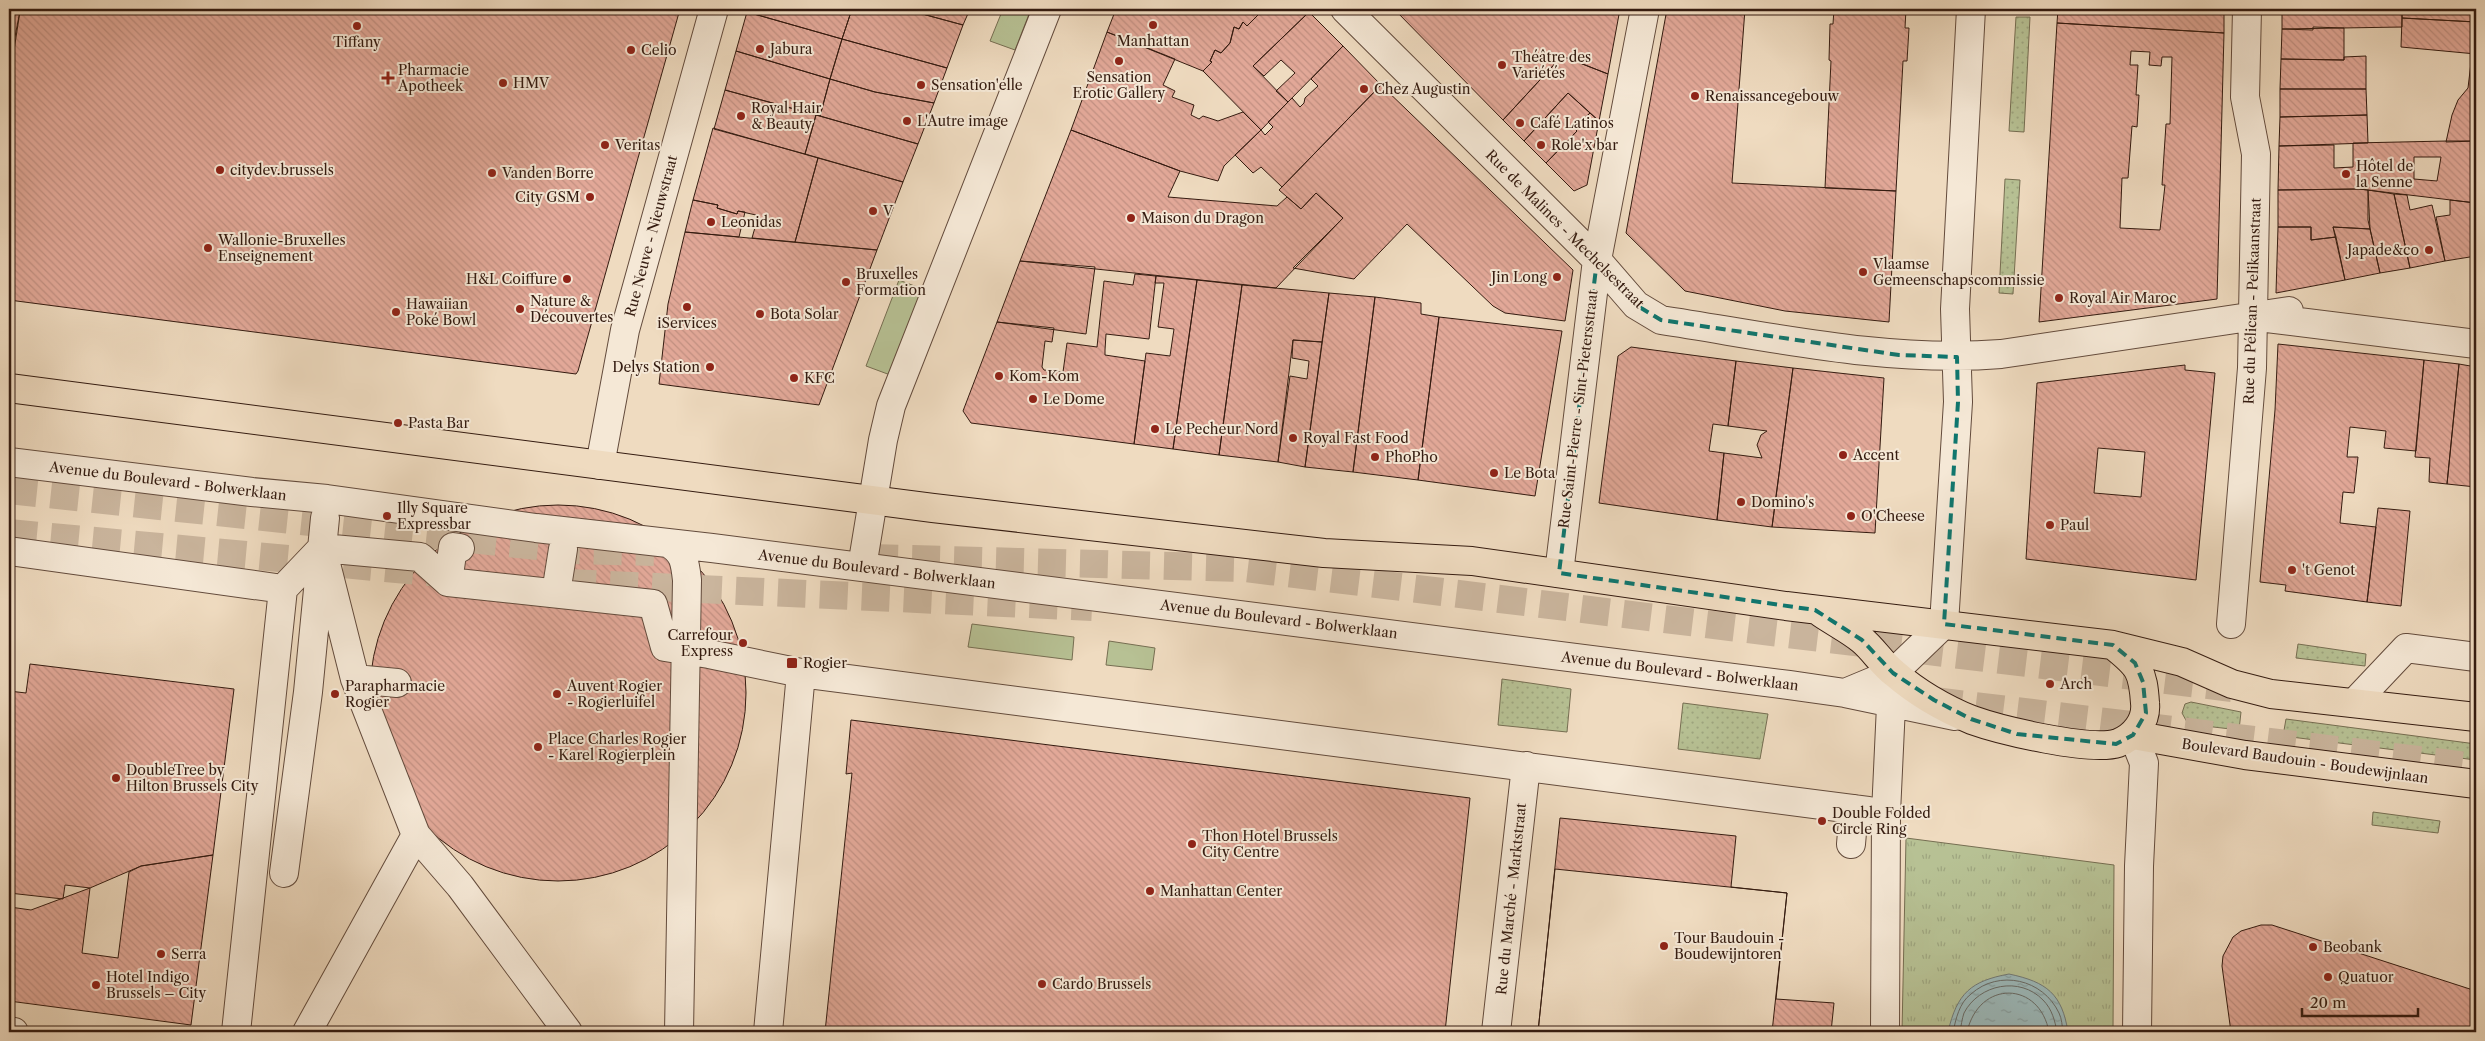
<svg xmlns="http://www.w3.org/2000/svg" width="2485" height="1041" viewBox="0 0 2485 1041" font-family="'Libre Caslon Text',serif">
	<defs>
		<pattern id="grass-dots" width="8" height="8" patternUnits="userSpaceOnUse" patternTransform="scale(1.25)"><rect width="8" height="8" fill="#b7c194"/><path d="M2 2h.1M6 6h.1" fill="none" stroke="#9ea57f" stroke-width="1.8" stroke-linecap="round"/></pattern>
		<pattern id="park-tufts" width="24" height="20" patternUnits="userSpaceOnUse" patternTransform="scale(1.25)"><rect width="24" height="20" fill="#b7c194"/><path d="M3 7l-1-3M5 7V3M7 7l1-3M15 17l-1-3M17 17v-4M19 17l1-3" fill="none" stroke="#9ea57f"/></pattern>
		<pattern id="water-ripples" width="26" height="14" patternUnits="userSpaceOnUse" patternTransform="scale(1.25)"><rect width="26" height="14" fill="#9cb9ba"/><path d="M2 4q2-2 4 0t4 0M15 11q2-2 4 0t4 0" fill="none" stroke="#879e9f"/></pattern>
		<pattern id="building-back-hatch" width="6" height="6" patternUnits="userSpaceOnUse" patternTransform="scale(1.25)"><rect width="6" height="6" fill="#e2a898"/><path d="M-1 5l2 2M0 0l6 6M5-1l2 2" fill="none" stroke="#c29082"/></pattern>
	</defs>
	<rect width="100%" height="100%" fill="#efdbc0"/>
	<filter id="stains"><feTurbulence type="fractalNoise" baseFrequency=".004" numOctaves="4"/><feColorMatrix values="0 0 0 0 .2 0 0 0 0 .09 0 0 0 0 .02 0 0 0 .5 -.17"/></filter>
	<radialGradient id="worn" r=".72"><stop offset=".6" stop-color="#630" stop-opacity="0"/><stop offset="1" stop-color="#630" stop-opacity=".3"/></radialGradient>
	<path fill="url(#grass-dots)" stroke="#766e52" d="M2016 17H2030L2024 132 2009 131Z
		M2005 179 2020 180 2013 294 1999 293Z
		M2298 644 2366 654 2365 666 2296 658Z
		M1502 679 1571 689 1567 732 1498 725Z
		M2191 702 2241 712 2239 730 2188 724 2182 713 2185 704Z
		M1683 703 1768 714 1760 759 1678 749Z
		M2286 719 2476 744V760L2283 736Z
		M2373 812 2440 821 2438 833 2372 825Z"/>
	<path fill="url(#park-tufts)" stroke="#766e52" d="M1906 838 2114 865 2113 1032H1902Z"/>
	<path fill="#b7c194" stroke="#766e52" d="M1003 9H1031L1015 50 990 41Z
		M899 280 925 290 893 376 866 366Z
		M972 624 1074 637 1072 660 968 647Z
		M1109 641 1155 648 1152 670 1106 665Z"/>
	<path fill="url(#water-ripples)" stroke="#727a76" d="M2009 974C2047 982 2062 994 2068 1032H1948C1957 993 1971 981 2009 974Z"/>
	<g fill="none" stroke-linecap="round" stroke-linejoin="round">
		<path stroke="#686a65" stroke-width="1" d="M1953 1032C1956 1019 1959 1003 1971 994 1999 969 2043 979 2059 1013 2062 1019 2062 1026 2063 1032
			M1960 1032C1961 1026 1962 1019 1964 1013 1979 984 2020 976 2043 1000 2052 1009 2055 1021 2057 1032
			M1967 1032C1979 979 2040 981 2049 1032"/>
	</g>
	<path fill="url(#building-back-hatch)" stroke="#341b10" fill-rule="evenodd" d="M9 9 20 11 12 52 9 51Z
		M23 9H680L578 371 576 374 9 300V83L20 11 23 12Z
		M748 9H852L842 39 747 12Z
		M852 9H904L963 25 947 68 842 39Z
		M904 9H970L963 25Z
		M1116 9H1264L1247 26 1243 22 1239 29 1234 27 1230 43 1221 53 1215 50 1210 61 1212 62 1203 71 1107 32Z
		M1264 9H1306L1309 12 1253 66 1288 102 1261 130 1203 71 1212 62 1210 61 1215 50 1221 53 1230 43 1234 27 1239 29 1243 22 1247 26Z
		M1394 9H1620L1608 74 1562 56 1503 120Z
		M1667 9H1745L1732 183 1896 191 1889 322 1785 311 1685 291 1626 233Z
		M1834 9H1906L1905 28H1909L1907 61H1903L1896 191 1825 188 1831 61 1829 60 1830 24H1833Z
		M2058 9H2224V33L2057 23Z
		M2282 9H2402V27L2282 29Z
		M2402 9H2476V22L2402 18Z
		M747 12 842 39 830 79 736 51Z
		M1309 12 1343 46 1288 102 1276 91 1295 73 1281 60 1264 76 1253 66Z
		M2402 18 2476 22V54L2401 47Z
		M2057 23 2224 33 2217 299 2039 322ZM2131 51 2150 52 2149 65 2161 66 2162 57H2172L2170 124H2166L2162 185H2165L2160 230 2120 228 2122 178H2128L2132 126 2137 127 2139 95H2136L2138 65H2130Z
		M2313 27 2344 28V60L2281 59 2282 29 2313 30Z
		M1107 32 1175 59 1163 85 1175 91 1172 97 1194 105 1191 115 1199 119 1203 116 1218 121 1243 112 1261 130 1224 166 1218 181 1180 171 1071 130Z
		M842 39 947 68 934 103 875 92 830 79Z
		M1343 46 1381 85 1282 187 1261 167 1253 173 1235 155 1261 130 1265 135 1273 127 1268 122 1292 98 1300 107 1304 103 1305 98 1318 86 1311 79Z
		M736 51 830 79 820 116 725 90Z
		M2472 54H2476V141L2446 142 2452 115 2458 100 2468 88Z
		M1562 56 1608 74 1599 121 1568 93 1524 141 1503 120Z
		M2366 56V89H2280L2281 59 2344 60V57Z
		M830 79 875 92 934 103 918 144 820 116Z
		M1381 85 1573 270 1565 321 1505 313 1493 306 1407 224 1354 279 1293 268 1343 218 1316 193 1301 209 1279 190Z
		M2280 89H2366L2367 115 2280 117Z
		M725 90 816 115 805 154 714 129Z
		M1568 93 1590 113 1574 128 1577 131 1546 163 1524 141Z
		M1590 113 1599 121 1587 185 1574 191 1546 163 1577 131 1574 128Z
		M816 115 918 144 903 182 805 154Z
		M2367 115 2368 143 2279 146 2280 117Z
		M713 128 818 158 795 242 752 238 758 217 756 215 738 211 737 214 717 208 718 205 693 200Z
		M1071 130 1180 171 1168 197 1277 206 1287 197 1301 209 1316 193 1343 218 1276 288 1020 261Z
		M2447 141H2476V203L2359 189 2278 190 2279 146 2334 145V168L2353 167V143ZM2414 157H2441L2437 181 2414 179Z
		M818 158 903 182 877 250 795 242Z
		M2359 189 2368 190 2370 229 2333 227 2336 237 2311 240V227H2278V190Z
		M2368 190 2394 194 2410 268 2380 273 2368 220Z
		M2394 194 2407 195 2410 210 2432 205 2445 261 2410 268Z
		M693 200 718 205 717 208 737 214 738 211 745 212 739 237 685 232Z
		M2450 200 2476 203V256L2445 261 2436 217 2450 215Z
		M2278 227H2311V240L2336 237 2345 280 2276 293Z
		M2333 227 2370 229 2380 273 2345 280Z
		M685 232 877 250 819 405 659 384 668 304Z
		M1020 261 1095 267 1086 334 997 322Z
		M1135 274 1156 276 1149 339 1106 334 1105 350V355L1145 361 1134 444 971 423 963 411 997 322 1054 328 1052 342 1045 341 1042 367 1044 370 1063 372 1067 343 1097 347 1104 281 1133 285Z
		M1156 276 1197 280 1173 449 1134 444 1146 353 1170 356 1174 329 1158 327 1164 283H1155Z
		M1197 280 1242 285 1219 455 1173 449Z
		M1242 285 1329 293 1322 342 1293 340 1278 462 1219 455Z
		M1329 293 1375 297 1353 472 1305 467Z
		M1375 297 1421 303V314L1439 317 1418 480 1353 472Z
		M1439 317 1562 331 1535 496 1418 480Z
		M1293 340 1322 342 1305 467 1278 462 1290 376 1307 379 1309 361 1292 358Z
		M2278 344 2424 360 2416 451 2384 448 2386 431 2350 427 2347 457H2358L2354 493 2343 492 2340 523 2376 527 2367 602 2285 591 2286 585 2260 582 2275 410Z
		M1631 347 1736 361 1728 426 1713 424 1709 451 1724 453 1717 520 1599 503 1618 356Z
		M2424 360 2459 364 2447 484 2429 482 2430 458 2415 457Z
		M1736 361 1793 368 1772 527 1717 520 1724 453 1762 458 1757 445 1761 435 1767 431 1728 426Z
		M2459 364 2476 367V487L2447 484Z
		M2185 365V370L2215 373 2196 580 2026 559 2037 383ZM2098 448 2145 452 2141 497 2094 493Z
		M1793 368 1884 378 1875 533 1772 527Z
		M370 693a188 188 0 1 1 376 0a188 188 0 1 1-376 0Z
		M2378 508 2410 511 2401 606 2367 602Z
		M30 664 234 689 213 855 141 866 90 888 65 885 63 899 9 893V691L26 693Z
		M851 720 1470 798 1445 1032H825L852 773 846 774Z
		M1560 818 1736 836 1731 887 1787 893 1776 999 1834 1003 1831 1032H1538Z
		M213 855 191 1025 9 1001 10 907 31 910 90 888 82 953 118 958 129 872 141 866Z
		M1555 869 1787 893 1772 1032H1538Z
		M2261 925H2272L2476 991V1032H2231L2222 966 2223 956 2233 937 2241 931Z"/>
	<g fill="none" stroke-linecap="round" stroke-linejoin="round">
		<path stroke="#cab59d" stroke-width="28" stroke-dasharray="28 14" stroke-linecap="butt" d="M9 490 574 550 654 552
			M9 533 450 574
			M870 558 1245 568 2232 688
			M568 583 1092 607
			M1934 701 2476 767"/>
		<defs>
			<path id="minor" d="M1345 9 1597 260 1636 305 1661 320C1773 337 1887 363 2001 354L2289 311
				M2267 318 2476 344
				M9 462 252 492 327 499 536 528 712 548 1789 685 1845 693 1955 716
				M600 465 625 330 714 9
				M668 543C684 552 685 562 687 580L679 1032
				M322 548 355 679 416 835 460 886 568 1032
				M9 551 283 589
				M862 567 883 440 891 406 1047 9
				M1559 573 1597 260 1645 9
				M448 582 453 547 460 548
				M556 593 563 549
				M2231 624 2252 368 2256 154 2245 97 2247 9
				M355 679 397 683
				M1845 693 1893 673 1944 624 1958 402 1955 309 1971 9
				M2354 703 2406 648 2476 657
				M2133 735 2144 763 2139 866 2137 1032
				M1851 844 1854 809
				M284 873 308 692 325 518
				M9 1031 14 1032
				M236 1032 283 589 322 548 420 557 448 582 653 604 665 647 709 654 801 673 1868 811
				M307 1032 416 835
				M768 1032 801 673
				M1496 1032 1526 766
				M1885 1032 1886 813 1892 684"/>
			<path id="major" d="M9 388 933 508 1324 553 1472 561 1786 606 2113 645 2182 662 2232 684 2271 694 2476 717
				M1821 613C1834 622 1850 630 1862 640 1874 650 1882 664 1894 673 1916 692 1945 709 1972 720 2000 730 2091 752 2118 743 2134 737 2147 721 2145 703 2143 671 2139 666 2114 646
				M2133 735 2245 755 2476 784"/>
		</defs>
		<use href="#minor" stroke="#634b3c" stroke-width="30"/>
		<use href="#major" stroke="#341b10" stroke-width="30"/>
		<use href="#minor" stroke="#f5e8d6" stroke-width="28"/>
		<use href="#major" stroke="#efdbc0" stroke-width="28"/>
	</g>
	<path fill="none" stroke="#0f766e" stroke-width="4" stroke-dasharray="10 6" stroke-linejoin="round" d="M1597 260 1636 305 1661 320 1899 355 1957 357 1958 402 1944 624 2113 645 2135 663 2143 682 2146 713 2133 735 2116 744 2017 734 1971 719 1934 700 1893 673 1862 640 1815 610 1559 573Z"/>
	<g fill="#8f2418" stroke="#f5e8d6" stroke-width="2">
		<circle cx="1153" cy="25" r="5"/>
		<circle cx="357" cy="26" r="5"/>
		<circle cx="760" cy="49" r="5"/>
		<circle cx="631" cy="50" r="5"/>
		<circle cx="1119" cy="61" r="5"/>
		<circle cx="1502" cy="65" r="5"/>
		<path d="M385.5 70.5h5v5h5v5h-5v5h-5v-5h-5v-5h5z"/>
		<circle cx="503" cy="83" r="5"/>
		<circle cx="921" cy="85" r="5"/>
		<circle cx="1364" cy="89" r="5"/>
		<circle cx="1695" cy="96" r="5"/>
		<circle cx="741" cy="116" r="5"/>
		<circle cx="907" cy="121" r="5"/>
		<circle cx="1520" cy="123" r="5"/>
		<circle cx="605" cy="145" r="5"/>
		<circle cx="1541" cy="145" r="5"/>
		<circle cx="220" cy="170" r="5"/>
		<circle cx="492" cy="173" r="5"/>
		<circle cx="2346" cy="174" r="5"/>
		<circle cx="590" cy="197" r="5"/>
		<circle cx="873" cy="211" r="5"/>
		<circle cx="1131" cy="218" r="5"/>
		<circle cx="711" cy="222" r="5"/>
		<circle cx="208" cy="248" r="5"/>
		<circle cx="2429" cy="250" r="5"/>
		<circle cx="1863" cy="272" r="5"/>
		<circle cx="1557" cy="277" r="5"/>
		<circle cx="567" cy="279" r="5"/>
		<circle cx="846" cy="282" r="5"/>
		<circle cx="2059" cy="298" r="5"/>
		<circle cx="687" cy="307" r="5"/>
		<circle cx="520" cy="309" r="5"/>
		<circle cx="396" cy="312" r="5"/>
		<circle cx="760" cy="314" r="5"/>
		<circle cx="710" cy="367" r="5"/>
		<circle cx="999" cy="376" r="5"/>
		<circle cx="794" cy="378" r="5"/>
		<circle cx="1033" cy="399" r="5"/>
		<circle cx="398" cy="423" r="5"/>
		<circle cx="1155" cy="429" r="5"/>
		<circle cx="1293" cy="438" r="5"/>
		<circle cx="1843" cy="455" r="5"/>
		<circle cx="1375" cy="457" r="5"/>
		<circle cx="1494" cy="473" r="5"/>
		<circle cx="1741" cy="502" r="5"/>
		<circle cx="387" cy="516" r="5"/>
		<circle cx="1851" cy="516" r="5"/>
		<circle cx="2050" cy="525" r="5"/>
		<circle cx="2292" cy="570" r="5"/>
		<circle cx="743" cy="643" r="5"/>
		<rect x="786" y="657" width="12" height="12" rx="2.5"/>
		<circle cx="2050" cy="684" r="5"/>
		<circle cx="335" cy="694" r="5"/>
		<circle cx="557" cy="694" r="5"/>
		<circle cx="538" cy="747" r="5"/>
		<circle cx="116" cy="778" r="5"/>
		<circle cx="1822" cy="821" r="5"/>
		<circle cx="1192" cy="844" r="5"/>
		<circle cx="1150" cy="891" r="5"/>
		<circle cx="1664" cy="946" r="5"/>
		<circle cx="2313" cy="947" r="5"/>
		<circle cx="161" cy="954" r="5"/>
		<circle cx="2328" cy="977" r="5"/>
		<circle cx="1042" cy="984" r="5"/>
		<circle cx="96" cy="985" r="5"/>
	</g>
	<g text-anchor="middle" stroke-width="4" stroke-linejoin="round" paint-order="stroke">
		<g font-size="14" fill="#341b10" stroke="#f5e8d6" text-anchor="start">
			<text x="1153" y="46" text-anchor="middle">Manhattan</text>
			<text x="357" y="47" text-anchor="middle">Tiffany</text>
			<text x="770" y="54">Jabura</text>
			<text x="641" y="55">Celio</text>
			<text x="1512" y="62">Théâtre des<tspan x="1512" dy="16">Variétés</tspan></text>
			<text x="398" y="75">Pharmacie<tspan x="398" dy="16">Apotheek</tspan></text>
			<text x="1119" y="82" text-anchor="middle">Sensation<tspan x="1119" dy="16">Erotic Gallery</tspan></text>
			<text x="513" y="88">HMV</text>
			<text x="931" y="90">Sensation'elle</text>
			<text x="1374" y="94">Chez Augustin</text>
			<text x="1705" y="101">Renaissancegebouw</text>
			<text x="751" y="113">Royal Hair<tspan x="751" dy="16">&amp; Beauty</tspan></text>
			<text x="917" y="126">L'Autre image</text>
			<text x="1530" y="128">Café Latinos</text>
			<text x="615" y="150">Veritas</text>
			<text x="1551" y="150">Role'x bar</text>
			<text x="2356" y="171">Hôtel de<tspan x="2356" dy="16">la Senne</tspan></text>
			<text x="230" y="175">citydev.brussels</text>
			<text x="502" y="178">Vanden Borre</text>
			<text x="580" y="202" text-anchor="end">City GSM</text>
			<text x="883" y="216">V</text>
			<text x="1141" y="223">Maison du Dragon</text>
			<text x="721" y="227">Leonidas</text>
			<text x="218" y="245">Wallonie-Bruxelles<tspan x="218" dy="16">Enseignement</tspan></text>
			<text x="2419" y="255" text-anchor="end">Japade&amp;co</text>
			<text x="1873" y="269">Vlaamse<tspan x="1873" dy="16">Gemeenschapscommissie</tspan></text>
			<text x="856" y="279">Bruxelles<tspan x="856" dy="16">Formation</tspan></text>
			<text x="1547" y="282" text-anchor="end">Jin Long</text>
			<text x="557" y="284" text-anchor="end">H&amp;L Coiffure</text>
			<text x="2069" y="303">Royal Air Maroc</text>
			<text x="530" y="306">Nature &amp;<tspan x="530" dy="16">Découvertes</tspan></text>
			<text x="406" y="309">Hawaiian<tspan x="406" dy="16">Poké Bowl</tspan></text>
			<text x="770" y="319">Bota Solar</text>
			<text x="687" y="328" text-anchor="middle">iServices</text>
			<text x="700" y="372" text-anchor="end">Delys Station</text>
			<text x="1009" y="381">Kom-Kom</text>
			<text x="804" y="383">KFC</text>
			<text x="1043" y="404">Le Dome</text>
			<text x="408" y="428">Pasta Bar</text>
			<text x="1165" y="434">Le Pecheur Nord</text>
			<text x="1303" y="443">Royal Fast Food</text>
			<text x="1853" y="460">Accent</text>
			<text x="1385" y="462">PhoPho</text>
			<text x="1504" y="478">Le Bota</text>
			<text x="1751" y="507">Domino's</text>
			<text x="397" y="513">Illy Square<tspan x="397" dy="16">Expressbar</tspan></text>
			<text x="1861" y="521">O'Cheese</text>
			<text x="2060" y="530">Paul</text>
			<text x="2302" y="575">'t Genot</text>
			<text x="733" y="640" text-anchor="end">Carrefour<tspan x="733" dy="16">Express</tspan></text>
			<text x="803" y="668">Rogier</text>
			<text x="2060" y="689">Arch</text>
			<text x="345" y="691">Parapharmacie<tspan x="345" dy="16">Rogier</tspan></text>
			<text x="567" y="691">Auvent Rogier<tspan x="567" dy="16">- Rogierluifel</tspan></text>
			<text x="548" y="744">Place Charles Rogier<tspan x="548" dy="16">- Karel Rogierplein</tspan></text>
			<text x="126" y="775">DoubleTree by<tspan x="126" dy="16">Hilton Brussels City</tspan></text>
			<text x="1832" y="818">Double Folded<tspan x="1832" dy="16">Circle Ring</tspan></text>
			<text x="1202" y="841">Thon Hotel Brussels<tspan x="1202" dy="16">City Centre</tspan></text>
			<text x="1160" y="896">Manhattan Center</text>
			<text x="1674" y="943">Tour Baudouin -<tspan x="1674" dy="16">Boudewijntoren</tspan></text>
			<text x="2323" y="952">Beobank</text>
			<text x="171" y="959">Serra</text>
			<text x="106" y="982">Hotel Indigo<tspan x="106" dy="16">Brussels – City</tspan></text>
			<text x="2338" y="982">Quatuor</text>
			<text x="1052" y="989">Cardo Brussels</text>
		</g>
		<g font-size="14" fill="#341b10" stroke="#f5e8d6">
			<text transform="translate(1565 229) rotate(45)" y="5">Rue de Malines - Mechelsestraat</text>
			<text transform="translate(651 236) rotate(-75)" y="5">Rue Neuve - Nieuwstraat</text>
			<text transform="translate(2252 301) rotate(-88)" y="5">Rue du Pélican - Pelikaanstraat</text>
			<text transform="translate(1578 409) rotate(-83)" y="5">Rue Saint-Pierre - Sint-Pietersstraat</text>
			<text transform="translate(168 481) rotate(7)" y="5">Avenue du Boulevard - Bolwerklaan</text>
			<text transform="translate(877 569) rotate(7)" y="5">Avenue du Boulevard - Bolwerklaan</text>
			<text transform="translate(1279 619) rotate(7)" y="5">Avenue du Boulevard - Bolwerklaan</text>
			<text transform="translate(1680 671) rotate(7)" y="5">Avenue du Boulevard - Bolwerklaan</text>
			<text transform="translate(2305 761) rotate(8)" y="5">Boulevard Baudouin - Boudewijnlaan</text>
			<text transform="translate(1511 899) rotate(-84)" y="5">Rue du Marché - Marktstraat</text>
		</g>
	</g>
	<rect width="2485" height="1041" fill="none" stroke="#efdbc0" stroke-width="30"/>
	<rect x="10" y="10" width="2465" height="1021" fill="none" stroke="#341b10" stroke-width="2.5"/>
	<rect x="15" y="15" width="2455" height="1011" fill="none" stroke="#341b10"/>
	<path d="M2302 1008v8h116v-8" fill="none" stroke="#341b10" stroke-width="2.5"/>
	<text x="2310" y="1008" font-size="15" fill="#341b10" stroke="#f5e8d6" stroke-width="4" paint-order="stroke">20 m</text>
	<rect width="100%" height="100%" filter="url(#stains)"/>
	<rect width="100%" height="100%" fill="url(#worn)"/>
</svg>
